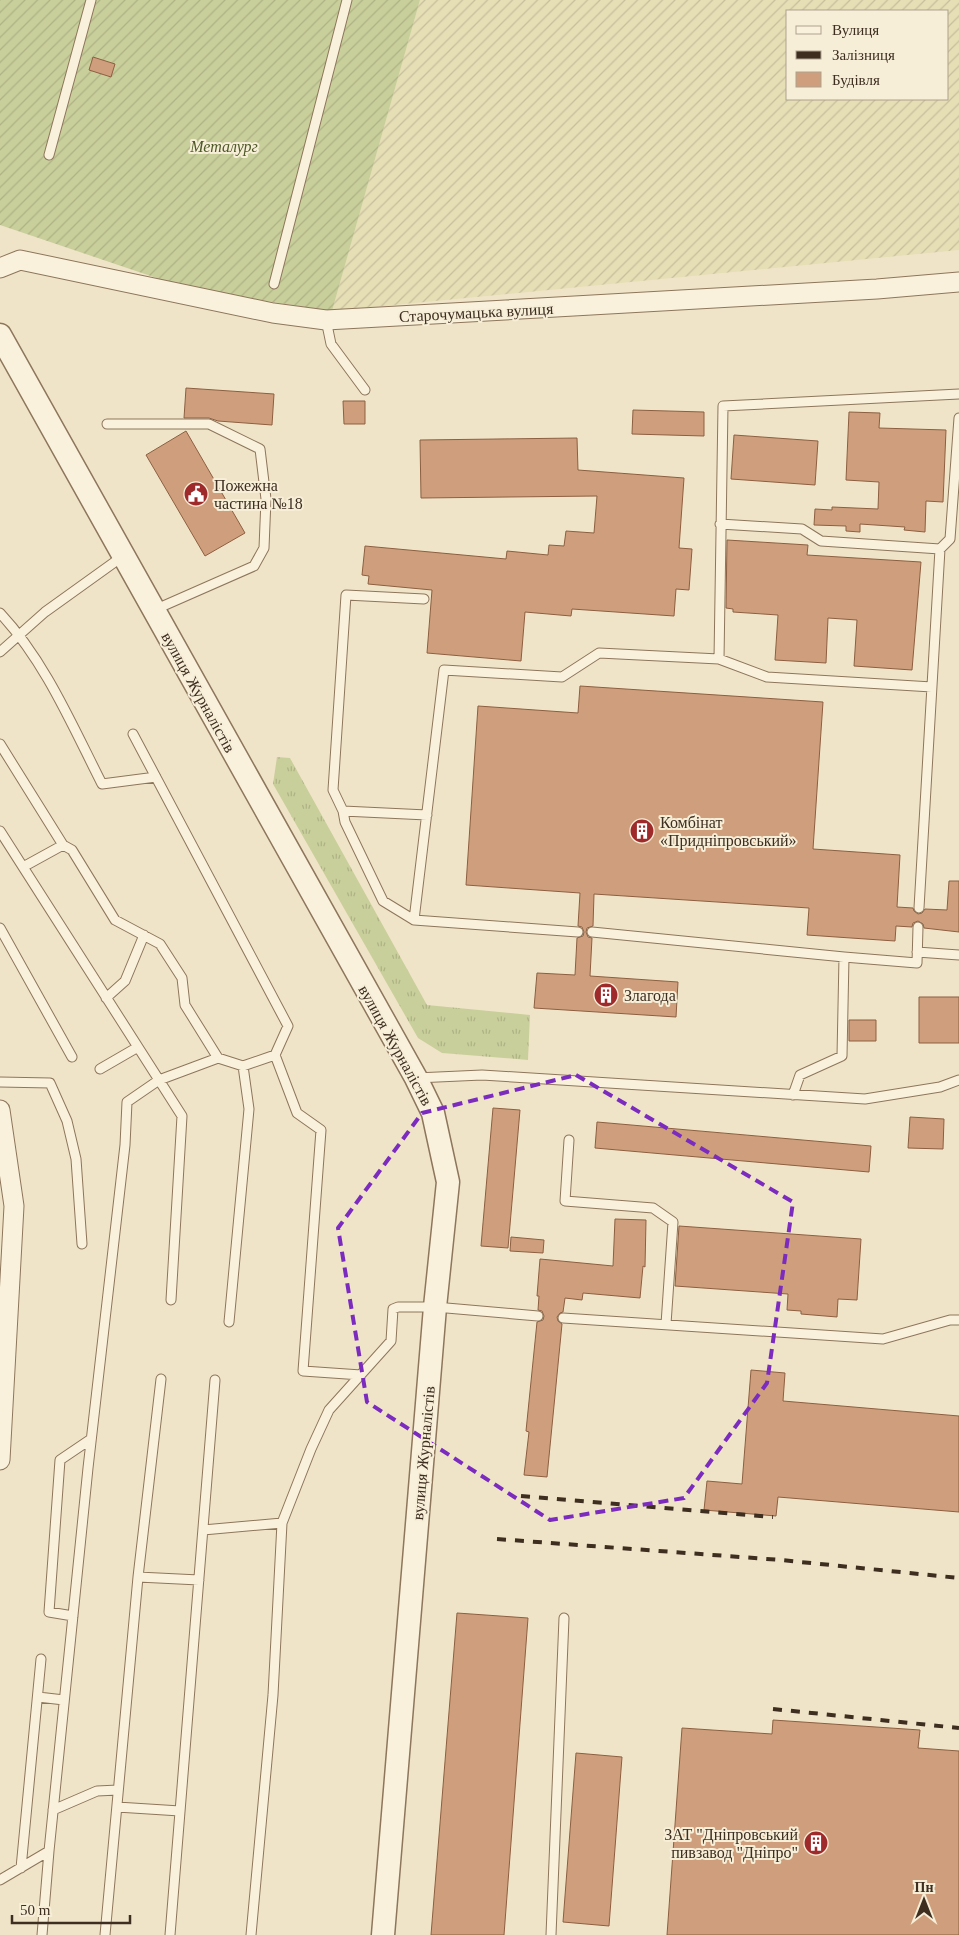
<svg xmlns="http://www.w3.org/2000/svg" width="959" height="1935" viewBox="0 0 959 1935" font-family="'Times New Roman',serif">
	<defs>
		<pattern id="farmland-furrows" width="10" height="10" patternUnits="userSpaceOnUse" patternTransform="scale(1.25)"><rect width="10" height="10" fill="#e6deb5"/><path d="M-1 1l2-2M0 10L10 0M9 11l2-2" fill="none" stroke="#c6bf9b"/></pattern>
		<pattern id="grass-tufts" width="24" height="20" patternUnits="userSpaceOnUse" patternTransform="scale(1.25)"><rect width="24" height="20" fill="#c9cf9b"/><path d="M3 7l-1-3M5 7V3M7 7l1-3M15 17l-1-3M17 17v-4M19 17l1-3" fill="none" stroke="#aeb285"/></pattern>
		<pattern id="garden-furrows" width="10" height="10" patternUnits="userSpaceOnUse" patternTransform="scale(1.25)"><rect width="10" height="10" fill="#c9cf9b"/><path d="M-1 1l2-2M0 10L10 0M9 11l2-2" fill="none" stroke="#aeb285"/></pattern>
	</defs>
	<rect width="100%" height="100%" fill="#f0e4c8"/>
	<path fill="url(#farmland-furrows)" fill-rule="evenodd" d="M420 0H959V250L332 311ZM788 11H948V99H788Z"/>
	<path fill="url(#grass-tufts)" d="M277 757 290 758 427 1005 530 1015 528 1060 442 1053 418 1038 273 784Z"/>
	<path fill="url(#garden-furrows)" d="M0 0H420L332 311 192 290 0 225Z"/>
	<path fill="#cf9f7d" stroke="#8d5f41" d="M93 57 115 64 111 77 89 70Z
		M186 388 274 394 272 425 218 421 209 418H184Z
		M343 401H365V424H344Z
		M633 410 704 412V436L632 434Z
		M849 412 880 413 879 428 946 430 943 502 926 501 925 532 904 530 905 527 860 524V532L846 531V526L814 525 815 509 832 510V507L878 509 879 482 846 480Z
		M186 431 245 533 205 556 146 455Z
		M734 435 818 441 815 485 731 479Z
		M577 438 578 470 684 478 679 548 692 549 689 590 676 589 674 616 572 609 571 616 525 612 521 661 427 653 432 590 368 584 369 576 362 575 365 546 506 559 507 551 548 555 549 545 564 546 566 531 594 533 597 496 421 498 420 440Z
		M727 540 808 545 807 555 921 562 912 670 854 666 857 620 828 618 826 663 775 660 778 615 733 612V609L726 608Z
		M580 686 823 702 813 849 900 855 897 907 913 908 914 911 918 914 922 913 925 909 947 910 949 881H959V932L924 928 923 924 918 921 913 923 912 927 896 926 895 941 807 935 809 908 594 894 593 926 587 928 586 932 588 937 592 938 590 976 678 982 676 1017 534 1008 537 973 575 975 577 938 583 936 584 932 582 927 578 926 580 893 466 885 478 706 578 713Z
		M919 997H959V1043H919Z
		M849 1020H876V1041H849Z
		M493 1108 520 1110 508 1248 481 1246Z
		M910 1117 944 1119 943 1149 908 1148Z
		M597 1122 871 1146 869 1172 595 1148Z
		M615 1219 646 1220 645 1267 643 1266 640 1298 583 1293 582 1300 565 1298 563 1312 560 1313 557 1317 558 1321 562 1324 547 1477 524 1475 529 1432 526 1431 537 1322 543 1320 544 1316 542 1311 538 1310 539 1296H537L540 1259 613 1266Z
		M679 1226 861 1239 857 1300 838 1299 837 1317 801 1314V1311L787 1310 788 1294 675 1286Z
		M511 1237 544 1240 543 1253 510 1251Z
		M751 1370 785 1373 783 1401 959 1416V1512L778 1497 776 1516 704 1510 707 1481 742 1484Z
		M457 1613 528 1618 504 1935H431Z
		M773 1720 920 1730 918 1748 959 1751V1935H667L682 1728 772 1734Z
		M576 1753 622 1757 609 1926 563 1922Z"/>
	<g fill="none" stroke-linecap="round" stroke-linejoin="round">
		<defs>
			<path id="service" d="M49 155 91 0
				M274 284 347 0
				M326 320 331 344 365 390
				M107 424H209L260 449 266 499 264 548 254 566 154 610
				M720 524 802 529 821 541 940 549
				M424 599 346 595 333 790 343 811 345 822 383 901 414 920 578 932
				M0 613C45 661 72 725 102 784L156 777
				M0 652 45 612 123 556
				M719 659 723 406 959 394
				M133 734 288 1026 275 1055 297 1113 321 1130 303 1371 361 1375
				M0 744 63 845 72 850 115 920 160 944 182 978 185 1005 218 1058
				M343 811 427 815
				M0 831 182 1116 171 1300
				M23 867 63 845
				M919 908 940 549 950 539 959 418
				M414 920 444 670 562 677 599 653 719 659 767 677 932 687
				M0 928 72 1057
				M592 932 844 957 917 963 918 927
				M917 952 959 955
				M106 998 125 981 144 935
				M243 1066 275 1055
				M100 1069 138 1047
				M416 1078 482 1075 865 1099 940 1087 959 1080
				M0 1082 50 1083 67 1121 76 1159 82 1244
				M793 1095 800 1075 842 1056 844 957
				M569 1140 565 1201 653 1208 673 1222 666 1324
				M563 1318 883 1339 950 1320H959
				M203 1530 282 1523 311 1449 329 1410 391 1341 393 1309 398 1307H435L538 1316
				M138 1577 199 1580
				M73 1616 49 1612 60 1460 91 1439
				M38 1697 64 1700
				M117 1807 180 1811
				M53 1810 97 1791 118 1790
				M21 1868 41 1659
				M0 1880 49 1851 88 1468 125 1145 127 1102 159 1080 218 1058 243 1066 249 1109 229 1322
				M42 1935 49 1851
				M105 1935 138 1577 161 1379
				M170 1935 215 1380
				M251 1935 273 1695 282 1523
				M551 1935 564 1618"/>
			<path id="minor" d="M0 268 20 260 273 313 326 320 877 289 959 282
				M0 1110 14 1206 0 1460"/>
			<path id="tertiary" d="M0 335 416 1078 433 1113 448 1182 435 1307 383 1935"/>
		</defs>
		<use href="#service" stroke="#8d765c" stroke-width="11"/>
		<use href="#minor" stroke="#8d765c" stroke-width="21"/>
		<use href="#tertiary" stroke="#8d765c" stroke-width="25"/>
		<use href="#service" stroke="#faf1dc" stroke-width="9"/>
		<use href="#minor" stroke="#faf1dc" stroke-width="19"/>
		<use href="#tertiary" stroke="#faf1dc" stroke-width="22"/>
		<path stroke="#3d2e20" stroke-width="4" stroke-dasharray="9 9" stroke-linecap="butt" d="M521 1496 773 1517
			M497 1539 781 1560 959 1578
			M773 1709 959 1728"/>
	</g>
	<path fill="none" stroke="#7b2cbf" stroke-width="4" stroke-dasharray="10 6" stroke-linejoin="round" d="M576 1075 793 1202 767 1383 684 1498 550 1520 367 1402 338 1228 422 1113Z"/>
	<defs>
		<symbol id="civic-disc" viewBox="-11 -11 22 22"><circle r="9.5" fill="#9e2a2b" stroke="#f7eed8"/><path d="M-.6-6.5H3V-4.5H.6V-3L4-1V1h2V6H-6V1h2V-1L-.6-3ZM-1.2 2.5V6h2.4V2.5Z" fill="#fff"/></symbol>
		<symbol id="building-disc" viewBox="-11 -11 22 22"><circle r="9.5" fill="#9e2a2b" stroke="#f7eed8"/><path d="M-4-6H4V6H1V3H-1V6H-4ZM-2.5-4.3h1.7v1.8h-1.7ZM.8-4.3h1.7v1.8H.8ZM-2.5-1h1.7V.8h-1.7ZM.8-1h1.7V.8H.8Z" fill="#fff"/></symbol>
	</defs>
	<g fill-rule="evenodd">
		<use href="#civic-disc" x="182" y="480" width="28" height="28"/>
		<use href="#building-disc" x="628" y="817" width="28" height="28"/>
		<use href="#building-disc" x="592" y="981" width="28" height="28"/>
		<use href="#building-disc" x="802" y="1829" width="28" height="28"/>
	</g>
	<g text-anchor="middle" stroke-width="4" stroke-linejoin="round" paint-order="stroke">
		<g font-size="16" font-style="italic" fill="#4d5a26" stroke="#f7eed8">
			<text x="224" y="152">Металург</text>
		</g>
		<g font-size="16" fill="#3d2e20" stroke="#f7eed8">
			<text transform="translate(476 312) rotate(-3)" y="6">Старочумацька вулиця</text>
			<text transform="translate(199 692) rotate(61)" y="6">вулиця Журналістів</text>
			<text transform="translate(396 1045) rotate(61)" y="6">вулиця Журналістів</text>
			<text transform="translate(423 1453) rotate(-85)" y="6">вулиця Журналістів</text>
		</g>
		<g font-size="16" fill="#3d2e20" stroke="#f7eed8" text-anchor="start">
			<text x="214" y="491">Пожежна<tspan x="214" dy="18">частина №18</tspan></text>
			<text x="660" y="828">Комбінат<tspan x="660" dy="18">«Придніпровський»</tspan></text>
			<text x="624" y="1001">Злагода</text>
			<text x="798" y="1840" text-anchor="end">ЗАТ "Дніпровський<tspan x="798" dy="18">пивзавод "Дніпро"</tspan></text>
		</g>
	</g>
	<rect x="786" y="10" width="162" height="90" fill="#f7eed8" stroke="#ada18e"/>
	<rect x="796" y="26" width="25" height="8" fill="#faf1dc" stroke="#ada18e"/>
	<text x="832" y="35" font-size="15" fill="#3d2e20">Вулиця</text>
	<rect x="796" y="51" width="25" height="8" fill="#3d2e20" stroke="#ada18e"/>
	<text x="832" y="60" font-size="15" fill="#3d2e20">Залізниця</text>
	<rect x="796" y="72" width="25" height="15" fill="#cf9f7d" stroke="#ada18e"/>
	<text x="832" y="85" font-size="15" fill="#3d2e20">Будівля</text>
	<g transform="translate(924 1900)" stroke="#f7eed8" stroke-width="4" paint-order="stroke">
	<path d="M0-4L9 19L0 12L-9 19Z" fill="#3d2e20"/>
	<text y="-8" font-size="14" font-weight="bold" text-anchor="middle" fill="#3d2e20">Пн</text>
	</g>
	<path d="M12 1915v8h118v-8" fill="none" stroke="#3d2e20" stroke-width="2.5"/>
	<text x="20" y="1915" font-size="15" fill="#3d2e20" stroke="#f7eed8" stroke-width="4" paint-order="stroke">50 m</text>
</svg>
